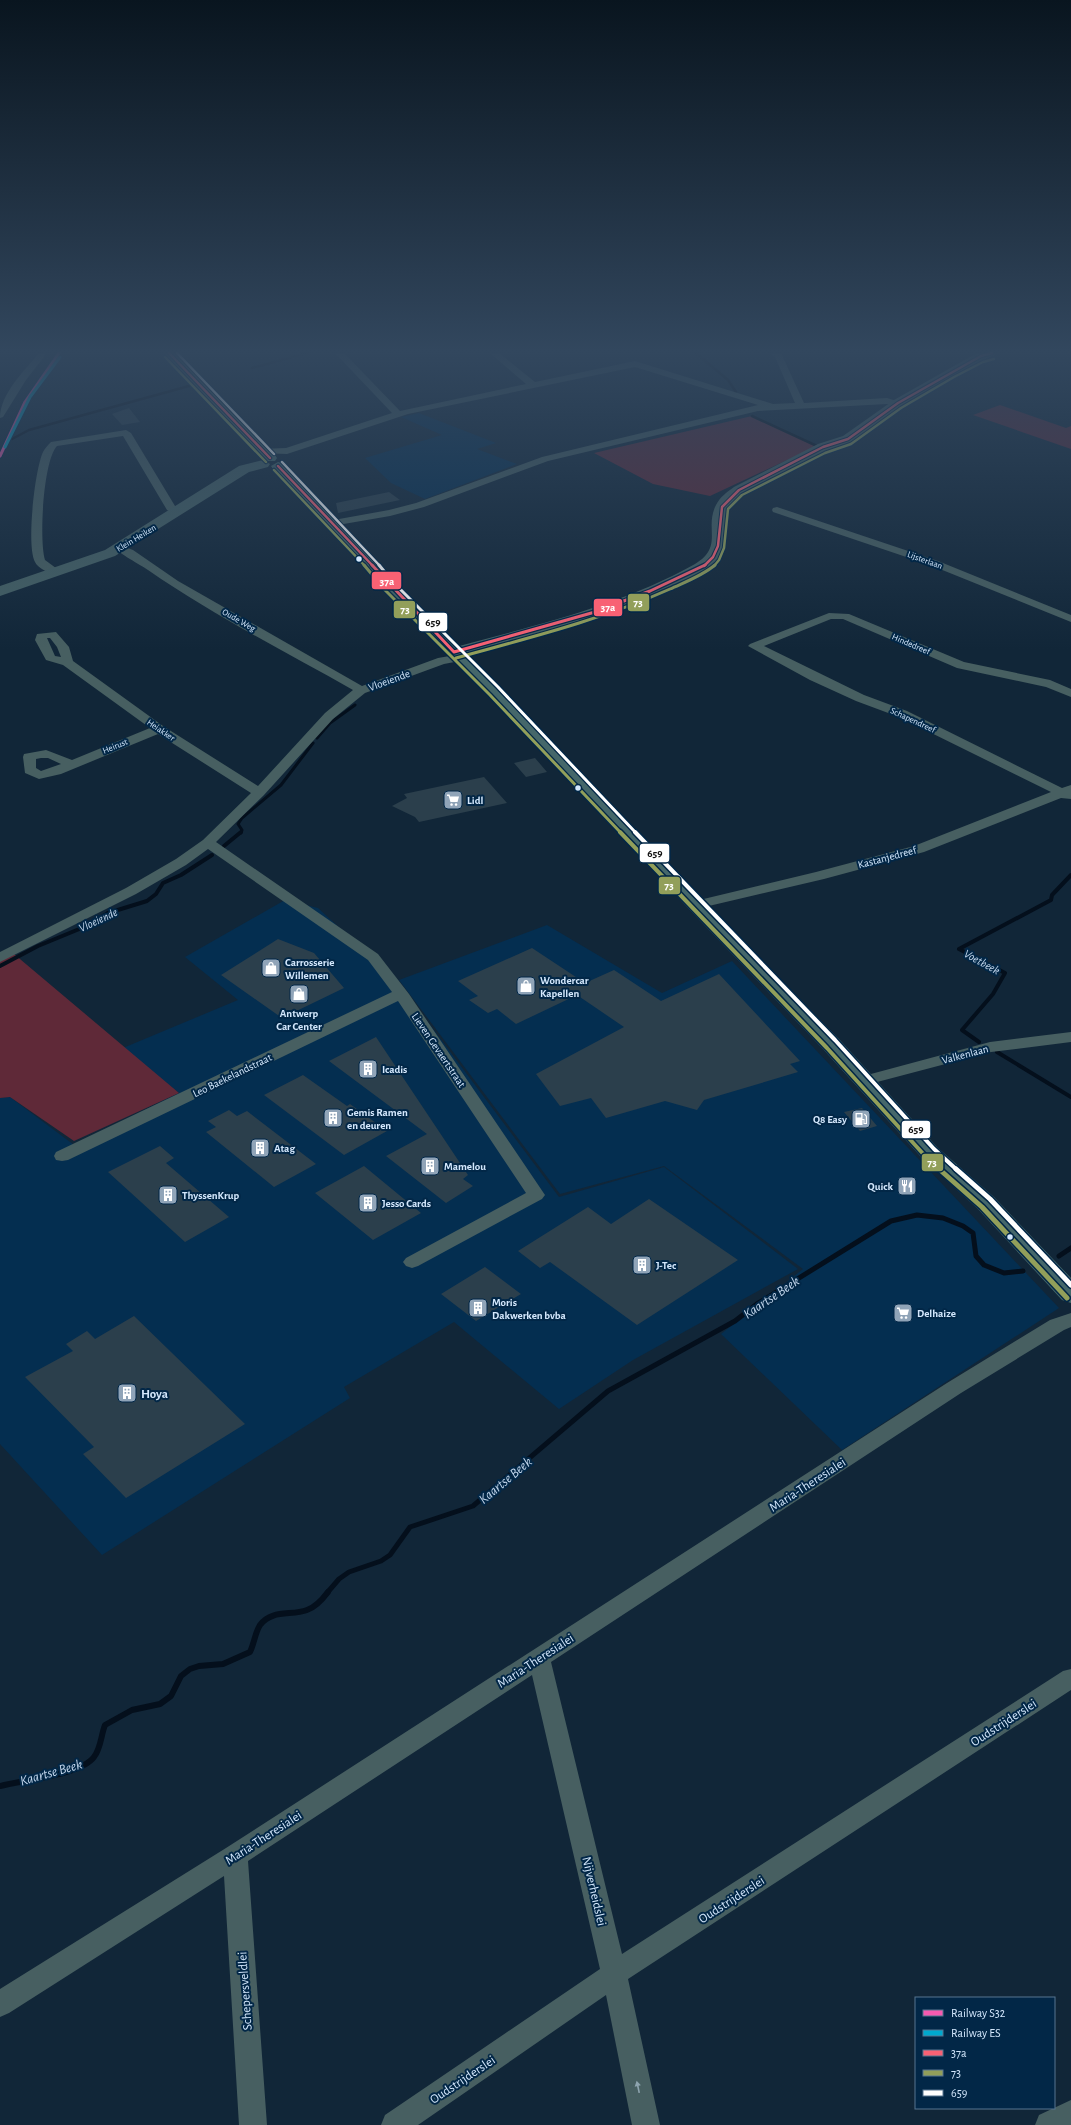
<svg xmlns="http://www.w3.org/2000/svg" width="1071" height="2125" viewBox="0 0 1071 2125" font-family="'Alegreya Sans',sans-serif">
	<rect width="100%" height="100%" fill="#112638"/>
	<path fill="#042e50" d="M419 413 496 443 477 449 517 464 425 499 391 483 365 458 442 435 401 417Z
		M285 900 318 908 397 981 559 1197 664 1167 798 1269 633 1360 559 1409 454 1322 344 1387 350 1398 102 1555 0 1444V1098L10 1097 74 1145 179 1093 123 1048 238 1000 185 957Z
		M547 925 662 993 732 961 1059 1308 842 1450 721 1334 803 1269 664 1166 560 1194 399 980Z"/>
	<path fill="#5f2938" d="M1000 405 1066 428 1071 426V449L973 415Z
		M752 416 817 446 710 496 653 484 594 453Z
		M14 954 179 1093 74 1141 10 1097 0 1098V961Z"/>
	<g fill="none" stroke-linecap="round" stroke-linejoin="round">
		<path stroke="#040f1c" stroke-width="2.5" d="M696 353 728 380 736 392
			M252 368 307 353
			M752 416 817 446
			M12 439 29 430 189 386"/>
		<path stroke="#040f1c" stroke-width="3" d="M317 738 330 723 355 705
			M241 833 242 830 238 824 242 818 281 785 313 743"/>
		<path stroke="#040f1c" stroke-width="4" d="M224 846 241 832
			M0 966 38 946 89 925 108 913 147 901 156 894 163 883 181 875 212 855
			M979 1042 962 1030 993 994 1005 973 959 949 1051 900 1052 895 1071 875
			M997 1052 1071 1097"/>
		<path stroke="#040f1c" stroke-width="5" d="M1059 1256 1071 1248
			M327 1593 339 1579 349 1572 381 1561 390 1555 410 1527 473 1506 608 1391 735 1321 757 1304 891 1221 917 1215 943 1218 963 1226 973 1233 976 1256 984 1265 1004 1273 1023 1271"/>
		<path stroke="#040f1c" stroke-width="6" d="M0 1786C22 1780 81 1775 94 1757 101 1748 101 1735 105 1725L132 1710 160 1704 171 1696 181 1676 190 1669 199 1666 223 1664 250 1652C254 1644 255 1633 260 1625 272 1609 291 1616 307 1610 316 1607 322 1600 328 1592"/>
	</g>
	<path fill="#2b3f4c" d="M129 408 140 422 122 425 112 414Z
		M389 492 400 500 338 513 336 503Z
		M535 758 547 772 526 777 514 763Z
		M484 777 507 803 419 822 415 817 392 806 407 798 404 794Z
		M278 939 314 953 344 988 282 1018 221 975Z
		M532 948 585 983 614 970 661 1001 719 974 800 1061 790 1064 798 1072 704 1100 697 1110 665 1101 606 1118 591 1098 560 1106 536 1074 624 1027 577 995 516 1024 497 1009 488 1013 469 1000 478 996 458 981Z
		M376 1037 468 1175 463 1179 473 1186 446 1203 386 1156 427 1134 329 1061Z
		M303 1075 347 1106 350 1104 387 1131 344 1155 264 1095Z
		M862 1108 877 1126 860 1131 844 1112Z
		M229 1110 237 1116 247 1111 316 1164 274 1187 206 1132 216 1127 208 1121Z
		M160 1146 174 1158 166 1163 229 1217 185 1242 108 1172Z
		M364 1166 421 1213 373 1240 315 1193Z
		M649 1199 738 1260 637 1325 550 1262 540 1268 518 1251 588 1207 611 1224Z
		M485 1267 521 1294 476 1321 441 1294Z
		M134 1316 245 1424 126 1498 83 1454 94 1447 25 1377 73 1351 66 1344 87 1331 95 1339Z"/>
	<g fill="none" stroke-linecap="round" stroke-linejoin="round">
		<path fill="#475f61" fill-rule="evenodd" d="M39 353H47L26 380 3 417 0 418C0 394 24 371 39 353Z
			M335 353H344L400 411 526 384 490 353H499L535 382 635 361 773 404 795 403 775 357 771 353H781L804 403 887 398 903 403 898 406 887 404 758 411 548 461 424 507 390 516 332 526 328 525 327 523 328 521 389 510 416 503 542 457 758 405 635 367 408 414 287 454 260 453V449L286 448 392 413Z
			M126 430 131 433 175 506 184 512 179 515 167 510 123 436 57 446C43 461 39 541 45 560L60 571 59 573C52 575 38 569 35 562 26 546 35 469 43 452 45 448 48 445 51 442Z
			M777 507 938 561 1071 615V622L930 565 773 512 772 510 773 508Z
			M120 545 133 550 178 581 362 686 438 658 461 654 467 658 465 660 444 664 365 693 333 719 264 795 216 842 378 954 409 994 545 1195 542 1199 418 1266 412 1268 406 1266 403 1262 406 1258 526 1193 398 1001 68 1160 62 1161 56 1160 54 1156 56 1152 392 992 368 960 208 849 186 865 136 894 0 962V952L126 888 176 859 203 840 251 793 158 734 61 774 39 779 25 773 23 757 24 754 46 750 72 760 150 728 63 665 46 660 35 640 37 634 56 632 69 647 73 661 163 726 258 786 325 713 353 690C284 651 213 615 148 570 141 565 118 553 115 548L116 546ZM47 638H50L57 647 61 657 55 656ZM41 758H48L61 764 41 771 36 768V759Z
			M829 613 849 614 964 662 1050 680 1071 689V697L1046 687 957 668 843 619H831L764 646 864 695 907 711 1062 788 1071 785V799L1061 798 924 852 824 879 696 909 691 908 689 905 691 902 816 872 914 846 1051 792 899 717 856 701 810 680 748 646 750 644Z
			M1071 1032V1042L991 1052 862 1086 856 1084 854 1081 856 1078 990 1042Z
			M1071 1313V1327L1064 1330 961 1393 551 1662 622 1954 1063 1671 1071 1669V1690L628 1979 660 2125H632L606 1995 418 2125H381L385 2115 600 1969 532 1675 248 1861 267 2125H239L224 1876 9 2013 0 2017V1989L226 1848 947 1383 1050 1320Z
			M1071 2100V2125H1035L1039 2115Z"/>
		<path fill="#446064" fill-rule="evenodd" d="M977 353H998L955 375 902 406 853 442 828 450 744 493 729 507C725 524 731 545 719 560 710 571 694 577 681 583 610 618 531 638 454 657L448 655 446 652 448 649C532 626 618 607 695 564 724 547 704 528 716 505 720 497 727 492 734 487L818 444 843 436 894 400Z
			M263 460 270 464 268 467 249 472 115 556 0 596V586L105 550 239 466Z"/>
		<path fill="#45676a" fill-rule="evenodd" d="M163 353H175L275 455 277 458 275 461H265Z
			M278 462 283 463 370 554 394 583 500 687 703 901 839 1039 938 1148 994 1197 1071 1278V1303L1062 1300 978 1209 922 1158 823 1049 689 909 488 695 384 589 360 560 273 469 271 466Z"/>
		<defs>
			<path id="bus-1-far1" d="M169 353 270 458
				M278 466 373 566
				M704 566 713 557 718 546 722 507 739 490 823 447 848 439 898 403 981 356 992 353"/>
			<path id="bus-1" d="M372 565 454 652
				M454 652 595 612 650 591 705 565"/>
			<path id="bus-2-far3" d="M165 357 266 462
				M274 470 365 566
				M714 566 719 560 724 548 728 509 742 495 825 453 851 444 901 408 954 377 983 362 994 359"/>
			<path id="bus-2-far2" d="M364 565 385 590 490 695 621 833
				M456 658C528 638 601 620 670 589 685 582 702 576 715 565"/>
			<path id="bus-2-far1" d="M620 832 827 1048 926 1157 940 1170"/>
			<path id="bus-2" d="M939 1169 982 1207 1067 1298"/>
			<path id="bus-3-far3" d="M177 353 274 454
				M282 462 380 566"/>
			<path id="bus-3-far2" d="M379 565 393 582 498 687 636 833"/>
			<path id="bus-3-far1" d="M635 832 835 1040 934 1149 957 1170"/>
			<path id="bus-3" d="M956 1169 990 1199 1071 1285"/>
		</defs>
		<use href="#bus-1-far1" stroke="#022747" stroke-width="4.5"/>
		<use href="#bus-1" stroke="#022747" stroke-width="5.5"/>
		<use href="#bus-2-far3" stroke="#022747" stroke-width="4.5"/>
		<use href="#bus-2-far2" stroke="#022747" stroke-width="5.5"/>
		<use href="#bus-2-far1" stroke="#022747" stroke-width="7"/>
		<use href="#bus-2" stroke="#022747" stroke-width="8"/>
		<use href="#bus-3-far3" stroke="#022747" stroke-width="4.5"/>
		<use href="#bus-3-far2" stroke="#022747" stroke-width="5.5"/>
		<use href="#bus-3-far1" stroke="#022747" stroke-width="7"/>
		<use href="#bus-3" stroke="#022747" stroke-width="8"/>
		<use href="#bus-1-far1" stroke="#f86174" stroke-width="2.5"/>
		<use href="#bus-1" stroke="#f86174" stroke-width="3"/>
		<use href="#bus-2-far3" stroke="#929f5a" stroke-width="2.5"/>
		<use href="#bus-2-far2" stroke="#929f5a" stroke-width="3"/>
		<use href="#bus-2-far1" stroke="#929f5a" stroke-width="4"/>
		<use href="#bus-2" stroke="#929f5a" stroke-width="5"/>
		<use href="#bus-3-far3" stroke="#fff" stroke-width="2.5"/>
		<use href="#bus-3-far2" stroke="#fff" stroke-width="3"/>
		<use href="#bus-3-far1" stroke="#fff" stroke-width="4"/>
		<use href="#bus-3" stroke="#fff" stroke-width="5"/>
		<defs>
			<path id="rail-1" d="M0 456 25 402 59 353"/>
			<path id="rail-2" d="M5 447 30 397 60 357"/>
		</defs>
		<use href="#rail-1" stroke="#022747" stroke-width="5"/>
		<use href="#rail-2" stroke="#022747" stroke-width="5"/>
		<use href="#rail-1" stroke="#f75aaf" stroke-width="3"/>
		<use href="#rail-2" stroke="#00a9ce" stroke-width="3"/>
	</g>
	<defs><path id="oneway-solid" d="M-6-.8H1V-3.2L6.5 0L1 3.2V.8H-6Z"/></defs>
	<use fill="#8ea4af" href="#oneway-solid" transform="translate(638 2087) rotate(-102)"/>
	<linearGradient id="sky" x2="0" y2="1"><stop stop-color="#09151f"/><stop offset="0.54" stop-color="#32475e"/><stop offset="1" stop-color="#32475e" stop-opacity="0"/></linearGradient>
	<rect width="1071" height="650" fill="url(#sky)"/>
	<defs>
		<symbol id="supermarket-square" viewBox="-11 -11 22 22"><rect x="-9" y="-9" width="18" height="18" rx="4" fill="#90a4b8" stroke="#022747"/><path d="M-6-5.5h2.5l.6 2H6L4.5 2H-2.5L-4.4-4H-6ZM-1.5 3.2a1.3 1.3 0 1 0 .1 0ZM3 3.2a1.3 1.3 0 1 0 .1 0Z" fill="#fff"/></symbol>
		<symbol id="shop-square" viewBox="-11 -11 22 22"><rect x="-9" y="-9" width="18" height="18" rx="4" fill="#90a4b8" stroke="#022747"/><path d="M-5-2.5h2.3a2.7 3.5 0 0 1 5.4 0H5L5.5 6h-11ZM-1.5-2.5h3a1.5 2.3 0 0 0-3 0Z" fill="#fff"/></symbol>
		<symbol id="building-square" viewBox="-11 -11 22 22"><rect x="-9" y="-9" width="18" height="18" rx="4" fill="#90a4b8" stroke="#022747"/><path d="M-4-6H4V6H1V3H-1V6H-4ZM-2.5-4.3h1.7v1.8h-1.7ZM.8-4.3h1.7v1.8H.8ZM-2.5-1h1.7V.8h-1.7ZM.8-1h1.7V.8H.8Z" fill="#fff"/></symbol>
		<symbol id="fuel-square" viewBox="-11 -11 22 22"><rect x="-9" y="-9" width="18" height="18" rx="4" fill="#90a4b8" stroke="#022747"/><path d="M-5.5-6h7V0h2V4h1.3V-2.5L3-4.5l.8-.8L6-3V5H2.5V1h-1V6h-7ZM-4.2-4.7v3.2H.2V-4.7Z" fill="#fff"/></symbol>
		<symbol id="restaurant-square" viewBox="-11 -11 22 22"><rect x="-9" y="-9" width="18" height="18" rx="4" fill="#90a4b8" stroke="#022747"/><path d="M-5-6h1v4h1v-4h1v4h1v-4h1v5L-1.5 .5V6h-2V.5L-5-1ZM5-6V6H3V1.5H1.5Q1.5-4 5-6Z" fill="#fff"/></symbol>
	</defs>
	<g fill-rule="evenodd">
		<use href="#supermarket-square" x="442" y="789" width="22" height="22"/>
		<use href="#shop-square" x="260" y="957" width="22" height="22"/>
		<use href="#shop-square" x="515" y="975" width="22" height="22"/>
		<use href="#shop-square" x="288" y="983" width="22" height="22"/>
		<use href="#building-square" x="357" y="1058" width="22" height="22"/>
		<use href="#building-square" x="322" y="1107" width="22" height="22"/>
		<use href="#fuel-square" x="850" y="1108" width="22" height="22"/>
		<use href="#building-square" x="249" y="1137" width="22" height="22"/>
		<use href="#building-square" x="419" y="1155" width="22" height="22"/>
		<use href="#restaurant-square" x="896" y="1175" width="22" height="22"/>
		<use href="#building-square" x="157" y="1184" width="22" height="22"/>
		<use href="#building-square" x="357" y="1192" width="22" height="22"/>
		<use href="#building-square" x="631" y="1254" width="22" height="22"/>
		<use href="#building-square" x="467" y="1297" width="22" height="22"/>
		<use href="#supermarket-square" x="892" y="1302" width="22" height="22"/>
		<use href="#building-square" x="116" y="1382" width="22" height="22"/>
	</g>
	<g fill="#d4e8fd" stroke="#022747" stroke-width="1.5">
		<circle cx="359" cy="559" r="3.5"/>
		<circle cx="578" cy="788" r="3.5"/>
		<circle cx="1010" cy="1237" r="3.5"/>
	</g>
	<g text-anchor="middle" stroke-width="4" stroke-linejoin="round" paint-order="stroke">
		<g font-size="9" fill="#d4e8fd" stroke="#022747">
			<text transform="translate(136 538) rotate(-31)" y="3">Klein Heiken</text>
			<text transform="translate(925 560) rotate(20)" y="3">Lijsterlaan</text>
			<text transform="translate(239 620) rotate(30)" y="3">Oude Weg</text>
			<text transform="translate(911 644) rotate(23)" y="3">Hindedreef</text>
			<text transform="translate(913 720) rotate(25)" y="3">Schapendreef</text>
			<text transform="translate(161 730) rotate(34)" y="3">Heiakker</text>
			<text transform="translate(115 746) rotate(-22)" y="3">Heirust</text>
		</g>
		<g font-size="11" fill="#d4e8fd" stroke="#022747">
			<text transform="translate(389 680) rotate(-20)" y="4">Vloeiende</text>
			<text transform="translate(887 857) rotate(-15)" y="4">Kastanjedreef</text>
			<text transform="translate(439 1050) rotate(56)" y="4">Lieven Gevaertstraat</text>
			<text transform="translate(965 1054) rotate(-15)" y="4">Valkenlaan</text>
			<text transform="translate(232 1075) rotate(-26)" y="4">Leo Baekelandstraat</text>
		</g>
		<g font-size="11" font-weight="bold" fill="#d4e8fd" stroke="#022747" text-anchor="start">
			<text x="467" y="804">Lidl</text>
			<text x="285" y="966">Carrosserie<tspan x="285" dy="13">Willemen</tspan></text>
			<text x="540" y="984">Wondercar<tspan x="540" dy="13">Kapellen</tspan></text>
			<text x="299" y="1017" text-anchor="middle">Antwerp<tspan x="299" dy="13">Car Center</tspan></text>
			<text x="382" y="1073">Icadis</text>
			<text x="347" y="1116">Gemis Ramen<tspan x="347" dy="13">en deuren</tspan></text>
			<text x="847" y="1123" text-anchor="end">Q8 Easy</text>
			<text x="274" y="1152">Atag</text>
			<text x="444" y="1170">Mamelou</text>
			<text x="893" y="1190" text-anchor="end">Quick</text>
			<text x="182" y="1199">ThyssenKrup</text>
			<text x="382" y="1207">Jesso Cards</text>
			<text x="656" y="1269">J-Tec</text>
			<text x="492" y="1306">Moris<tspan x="492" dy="13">Dakwerken bvba</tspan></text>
			<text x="917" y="1317">Delhaize</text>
		</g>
		<g font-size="12" font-style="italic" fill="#c3d7ed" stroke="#022747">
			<text transform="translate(98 920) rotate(-25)" y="4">Vloeiende</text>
			<text transform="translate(982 962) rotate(29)" y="4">Voetbeek</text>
		</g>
		<g font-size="13" font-weight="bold" fill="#d4e8fd" stroke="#022747" text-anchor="start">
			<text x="141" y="1398">Hoya</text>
		</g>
		<g font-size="13" fill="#d4e8fd" stroke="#022747">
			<text transform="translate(807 1484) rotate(-33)" y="5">Maria-Theresialei</text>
			<text transform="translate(535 1660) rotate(-33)" y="5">Maria-Theresialei</text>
			<text transform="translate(1003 1722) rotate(-33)" y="5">Oudstrijderslei</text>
			<text transform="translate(263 1837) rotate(-33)" y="5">Maria-Theresialei</text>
			<text transform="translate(595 1891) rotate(77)" y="5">Nijverheidslei</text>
			<text transform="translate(731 1899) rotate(-33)" y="5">Oudstrijderslei</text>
			<text transform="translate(244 1991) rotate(-94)" y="5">Schepersveldlei</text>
			<text transform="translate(462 2079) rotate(-34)" y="5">Oudstrijderslei</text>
		</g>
		<g font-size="14" font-style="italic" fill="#c3d7ed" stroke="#022747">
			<text transform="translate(771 1297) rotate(-34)" y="5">Kaartse Beek</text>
			<text transform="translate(505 1480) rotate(-40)" y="5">Kaartse Beek</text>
			<text transform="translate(51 1772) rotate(-16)" y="5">Kaartse Beek</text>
		</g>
	</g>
	<g stroke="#022747" stroke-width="1.5">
		<rect x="371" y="571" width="31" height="19" rx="4" fill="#f86174"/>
		<rect x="627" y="593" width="23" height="19" rx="4" fill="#929f5a"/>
		<rect x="593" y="598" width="30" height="19" rx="4" fill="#f86174"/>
		<rect x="393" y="600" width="23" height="19" rx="4" fill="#929f5a"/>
		<rect x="418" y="612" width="30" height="20" rx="4" fill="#fff"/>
		<rect x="639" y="843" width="31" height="20" rx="4" fill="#fff"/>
		<rect x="658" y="876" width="23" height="19" rx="4" fill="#929f5a"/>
		<rect x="901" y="1120" width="30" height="19" rx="4" fill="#fff"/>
		<rect x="921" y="1153" width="23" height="19" rx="4" fill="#929f5a"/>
	</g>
	<g font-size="11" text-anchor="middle" font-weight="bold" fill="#fff">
		<text x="387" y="585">37a</text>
		<text x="638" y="606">73</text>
		<text x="608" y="611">37a</text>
		<text x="405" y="613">73</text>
		<text x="669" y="889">73</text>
		<text x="932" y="1166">73</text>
	</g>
	<g font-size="11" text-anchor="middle" font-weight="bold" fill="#111">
		<text x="433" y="626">659</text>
		<text x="655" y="857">659</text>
		<text x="916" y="1133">659</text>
	</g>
	<rect x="915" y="1997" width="140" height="112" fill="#022747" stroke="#567490"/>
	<rect x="923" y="2010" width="20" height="6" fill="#f75aaf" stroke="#567490"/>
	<text x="951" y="2017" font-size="12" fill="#d4e8fd">Railway S32</text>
	<rect x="923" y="2030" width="20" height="6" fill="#00a9ce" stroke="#567490"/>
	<text x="951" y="2037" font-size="12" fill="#d4e8fd">Railway ES</text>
	<rect x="923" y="2050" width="20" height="6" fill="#f86174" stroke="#567490"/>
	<text x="951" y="2057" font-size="12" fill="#d4e8fd">37a</text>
	<rect x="923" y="2070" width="20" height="6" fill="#929f5a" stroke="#567490"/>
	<text x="951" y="2077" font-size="12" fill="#d4e8fd">73</text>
	<rect x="923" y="2090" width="20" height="6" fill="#ffffff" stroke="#567490"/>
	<text x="951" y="2097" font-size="12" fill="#d4e8fd">659</text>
</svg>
